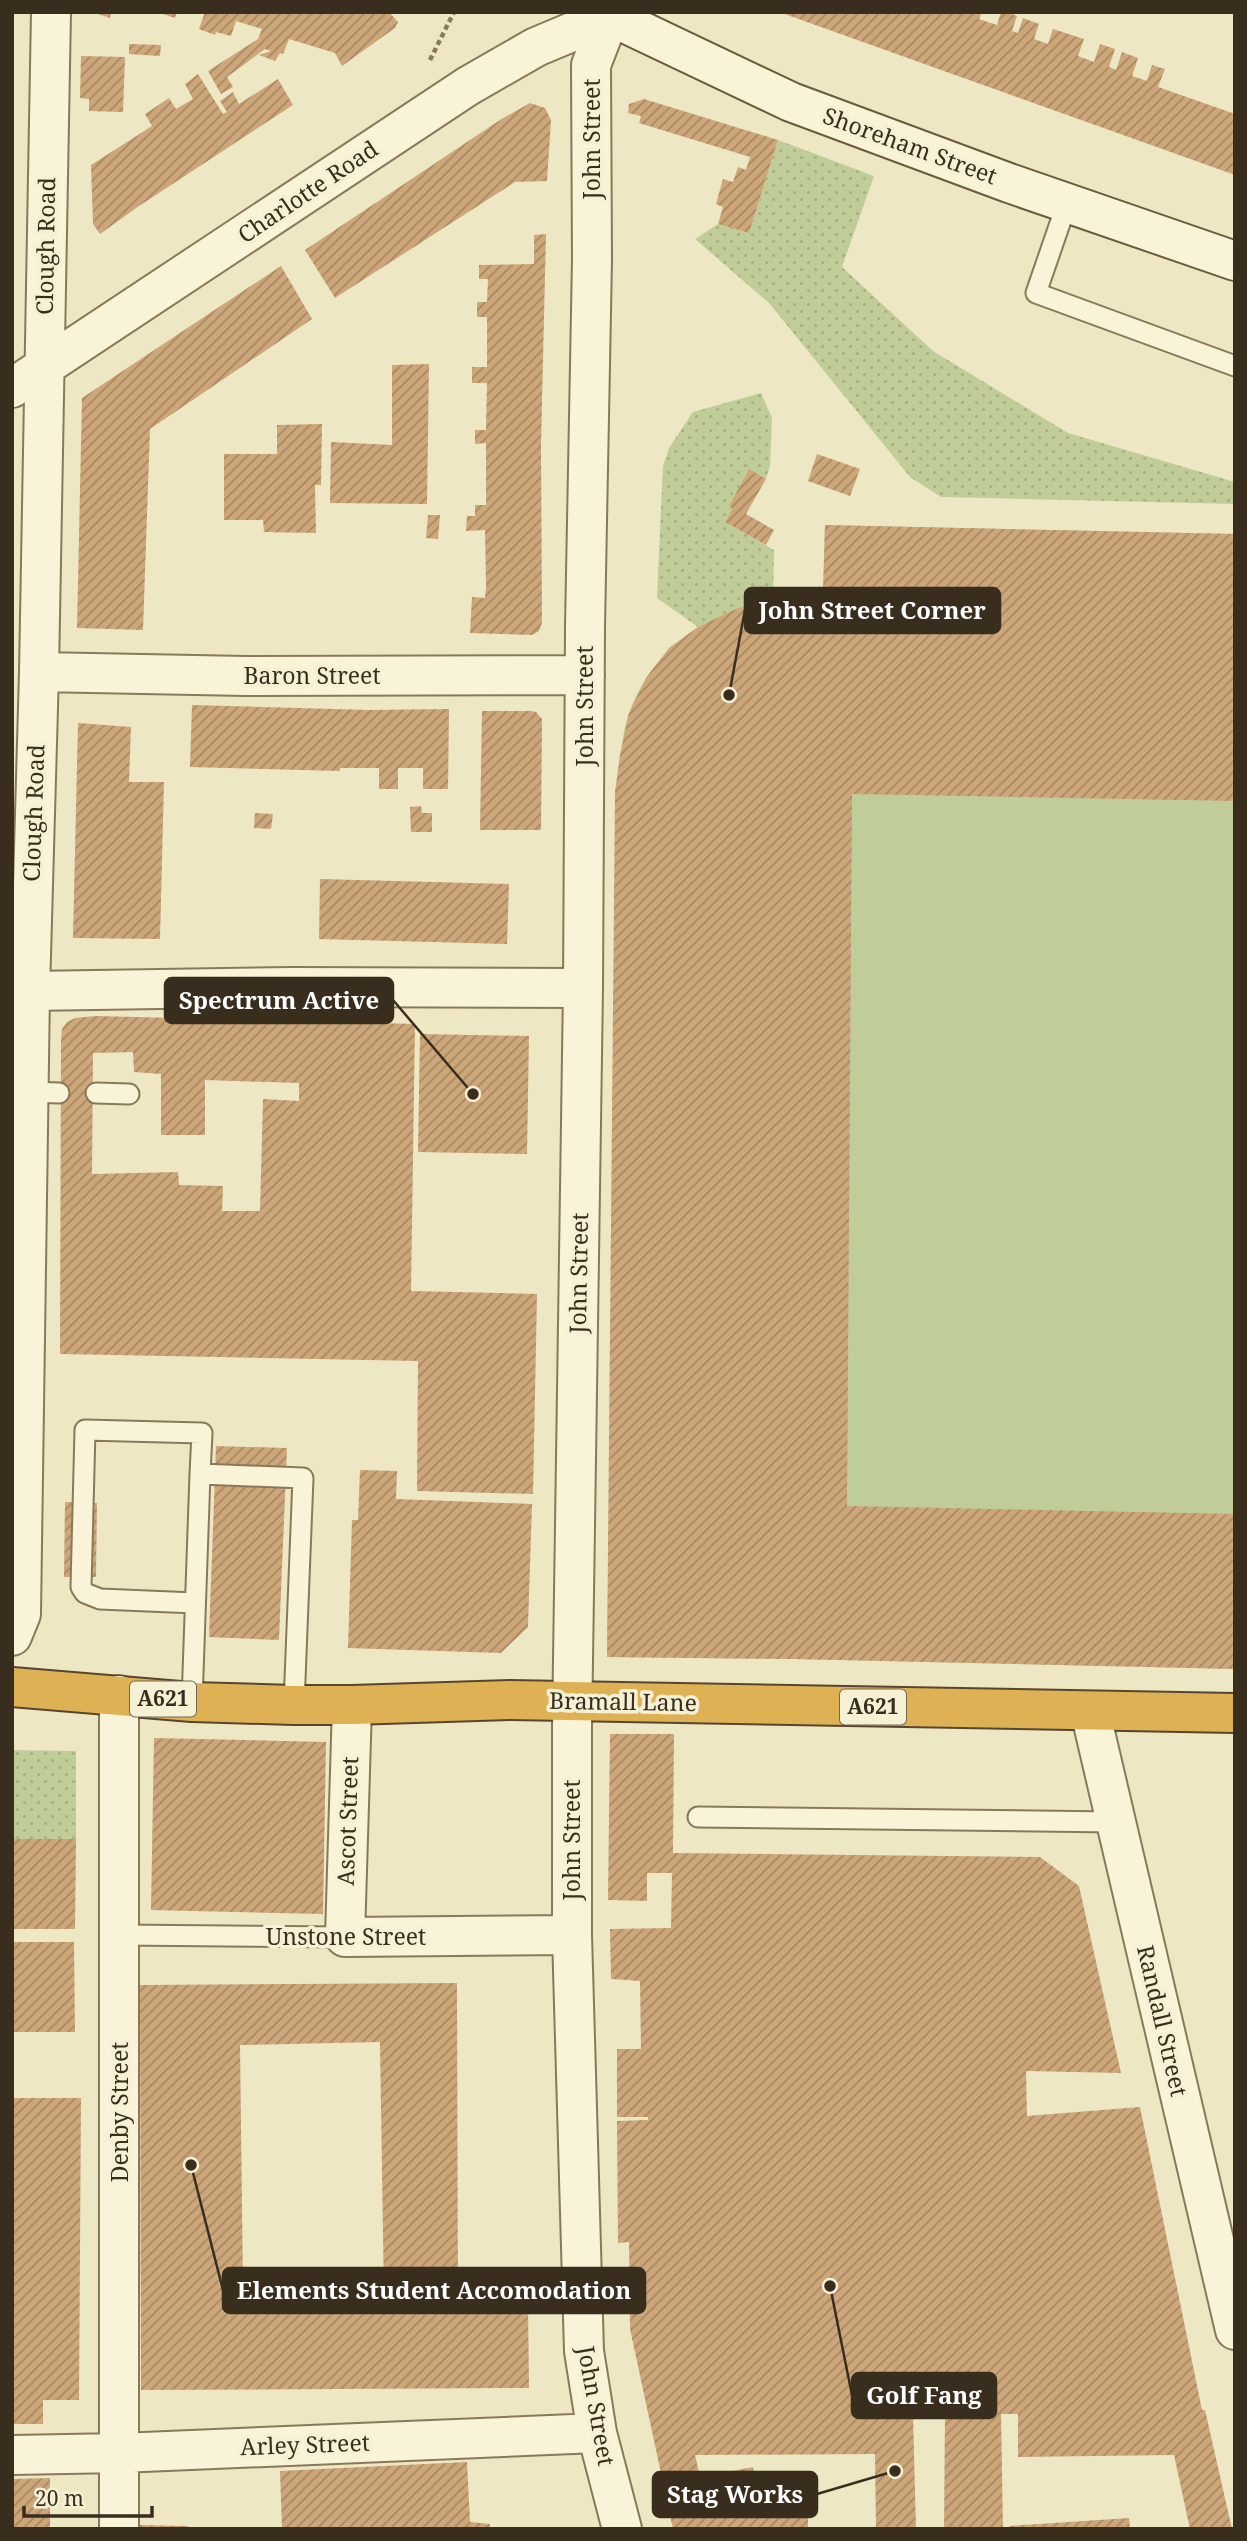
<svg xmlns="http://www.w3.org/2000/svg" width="1247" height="2541" viewBox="0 0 1247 2541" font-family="'Noto Serif',serif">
	<defs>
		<pattern id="grass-dots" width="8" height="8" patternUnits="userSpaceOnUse" patternTransform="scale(1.75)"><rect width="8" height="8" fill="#c0cd98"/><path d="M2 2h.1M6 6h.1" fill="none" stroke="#a6b083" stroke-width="1.8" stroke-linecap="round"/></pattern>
		<pattern id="building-hatch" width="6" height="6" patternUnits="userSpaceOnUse" patternTransform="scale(1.75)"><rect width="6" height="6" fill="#cda67a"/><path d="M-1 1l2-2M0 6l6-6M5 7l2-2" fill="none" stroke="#a78863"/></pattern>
	</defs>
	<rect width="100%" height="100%" fill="#eee7c4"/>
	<path fill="url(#grass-dots)" d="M778 140 874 176 842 267 933 351 1068 433 1235 482V504L941 497 910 477 769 303 695 239 718 224 749 233Z
		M761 393 772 418 770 466 766 479 749 469 729 506 733 508 725 522 774 550 773 598 738 608 698 627 657 598 663 466 669 448 693 412Z
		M12 1750 76 1751V1839H12Z"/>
	<path fill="#c0cd98" d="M825 525 1235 534V1669L793 1659 607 1657 620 755C623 741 624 726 629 713 660 629 740 597 823 593Z"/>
	<path fill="url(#building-hatch)" fill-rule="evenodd" d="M92 12H111L110 18Z
		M157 12H177L175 18Z
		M205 12H389L398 22 395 28 342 66 335 53 289 39 283 54 280 53 275 61 259 55 271 51 265 49 227 77 233 87 221 94 208 71 258 39 262 29 236 21 231 36 216 32 215 35 199 29Z
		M779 12H982L979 19 997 25 1001 12H1007L1017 16 1012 31 1018 33 1023 18 1039 24 1034 39 1048 44 1053 29 1084 39 1078 56 1094 62 1100 44 1115 49 1109 67 1116 70 1122 52 1138 58 1132 76 1147 81 1152 65 1165 69 1158 87 1235 114V175Z
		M129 44 161 45 160 56 129 54Z
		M81 56 125 57 123 112 89 111V99L80 98Z
		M198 74 223 114 227 112 220 101 233 92 239 104 278 79 293 105 139 206 100 234 93 224 91 165 152 126 145 114 169 98 176 109 193 99 185 84Z
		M644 99 778 140 749 233 718 224 723 207 716 204 723 179 733 182 738 167 746 170 750 157 639 123 641 116 628 113 629 104Z
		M530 103 545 108 551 120 547 181 515 182 335 298 305 250 500 120Z
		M546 234 541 444 542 623 539 631 532 635 470 633 472 597 485 598 486 587 485 530 466 531 467 516H475V505H486V443L475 444V430H486L487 383H472V367H487V317H477V302H487L488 279H479V265L534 264V235Z
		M281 266 312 319 150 429 143 630 77 628 82 398Z
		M429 364 427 504 330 503 331 442 392 445V365Z
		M322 424 321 485H315L316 533 264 532 263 520H224V454H277V425Z
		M817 454 860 469 850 496 808 481Z
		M749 469 766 479 746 514 774 530 766 545 725 522 733 508 729 506Z
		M428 515H440L438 539 426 538Z
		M825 525 1235 534V801L852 794 847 1506 1235 1514V1669L793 1659 607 1657 615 792 620 755 629 713 646 678 669 648 698 627 738 608 793 595 823 593Z
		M192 705 370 710 449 709 448 789H423V768H398V789H379V768H340V771L190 767Z
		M482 711H531L536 712 542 719 541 830H480Z
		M78 723 131 727 129 782H164L160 939 73 938Z
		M421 806 422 813H432V832H411L410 807Z
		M255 813 273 814 271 829 254 828Z
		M320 879 509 884 507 944 319 939Z
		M96 1016 415 1024 411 1291 537 1294 533 1494 417 1491 418 1361 60 1354 61 1039 62 1029 67 1022 75 1018ZM133 1052 134 1072 161 1074V1135H205V1080L299 1083V1101L263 1099 260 1211H222L223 1186 179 1185 178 1172 92 1174 93 1053Z
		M420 1034 529 1036 527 1154 418 1152Z
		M216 1446 287 1448 279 1640 209 1637Z
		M360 1470 397 1471 396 1499 532 1504 528 1627 501 1653 348 1648 352 1520H358Z
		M65 1502 97 1503 96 1577H64Z
		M610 1734H674L673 1853 1040 1857 1079 1886 1121 2073 1026 2071 1027 2116 1140 2107 1202 2410H1205L1232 2529H1190L1174 2455 1018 2457V2414H1001L1003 2529H944L945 2415H913L916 2529H876L875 2454 695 2455 700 2477 753 2467 755 2479H769V2475H808V2529H673L630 2329 629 2242 618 2243 617 2121 648 2120V2117H617V2049H641L640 1981 611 1979 610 1929 671 1928 672 1873H647V1901L608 1900Z
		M154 1738 326 1742 323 1914 151 1910Z
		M12 1839H76L75 1929H12Z
		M12 1942H74L75 2032H12Z
		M457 1983 458 2307 528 2306 529 2388 141 2390 140 1985ZM380 2042 384 2298 344 2299V2285L243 2286 240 2045Z
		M12 2098H81L79 2400H43V2424H12Z
		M467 2462 470 2522 490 2524V2529H282L280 2471Z
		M50 2478V2529H12V2479Z
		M1129 2518 1130 2529H1009V2526Z
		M139 2525 188 2526V2529H139Z"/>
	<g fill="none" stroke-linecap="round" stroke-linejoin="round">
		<defs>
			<path id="lane" d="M1067 203 1036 293 1235 366
				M29 1092 59 1093
				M96 1093 129 1094
				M195 1603 100 1599 85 1593 81 1587 85 1430 202 1433 200 1474
				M192 1702 200 1474 303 1478 294 1705
				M698 1817 1116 1822
				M120 1935 345 1937"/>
			<path id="street" d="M610 16 591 65 592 259 585 627 583 988 572 1727V1935L584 2351 597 2433 622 2529
				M12 388 468 86 536 47 610 16
				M39 672 246 676 585 675
				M30 991 292 987 583 988
				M12 1636 21 1614 30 991 39 672 51 12
				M119 1695V2529
				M352 1705 345 1937 572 1935
				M1090 1711 1235 2330
				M12 2455 120 2453 597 2433"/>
			<path id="secondary" d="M594 12 610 16 791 102 1009 183 1235 261"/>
			<path id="highway" d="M12 1687 192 1702 294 1705H352L510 1700 1235 1713"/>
		</defs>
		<use href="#lane" stroke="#89795a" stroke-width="23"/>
		<use href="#street" stroke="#89795a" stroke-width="42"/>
		<use href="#secondary" stroke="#6b5a3d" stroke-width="42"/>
		<use href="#highway" stroke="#57462f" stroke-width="42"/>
		<path stroke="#89795a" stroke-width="4.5" stroke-dasharray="5 3.5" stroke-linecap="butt" d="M430 60 454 12"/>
		<use href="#lane" stroke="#f9f3d7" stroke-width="19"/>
		<use href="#street" stroke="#f9f3d7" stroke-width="38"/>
		<use href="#secondary" stroke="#f9f3d7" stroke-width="38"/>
		<use href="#highway" stroke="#deb155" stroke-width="38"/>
	</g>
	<g text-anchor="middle" stroke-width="7" stroke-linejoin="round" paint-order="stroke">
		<g fill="#f6f0d4" stroke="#726855" stroke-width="2">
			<rect x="130" y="1681.5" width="66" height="35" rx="5"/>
			<rect x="840" y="1689.5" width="66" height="35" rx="5"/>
		</g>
		<g font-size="21" font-weight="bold" fill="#392e1e">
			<text x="163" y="1706">A621</text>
			<text x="873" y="1714">A621</text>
		</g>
		<g font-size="23" fill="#392e1e" stroke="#f6f0d4">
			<text transform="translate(592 139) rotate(-90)" y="8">John Street</text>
			<text transform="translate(910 146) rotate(20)" y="8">Shoreham Street</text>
			<text transform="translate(308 192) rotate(-34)" y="8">Charlotte Road</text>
			<text transform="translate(46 246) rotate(-89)" y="8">Clough Road</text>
			<text x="312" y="684">Baron Street</text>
			<text transform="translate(585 706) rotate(-90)" y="8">John Street</text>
			<text transform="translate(34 813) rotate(-88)" y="8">Clough Road</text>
			<text transform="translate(579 1273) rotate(-89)" y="8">John Street</text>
			<text transform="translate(623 1702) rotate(1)" y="8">Bramall Lane</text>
			<text transform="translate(348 1821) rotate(-88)" y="8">Ascot Street</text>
			<text transform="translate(572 1840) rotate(-90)" y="8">John Street</text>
			<text x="346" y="1945">Unstone Street</text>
			<text transform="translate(1162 2021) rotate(77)" y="8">Randall Street</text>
			<text transform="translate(120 2112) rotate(-90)" y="8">Denby Street</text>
			<text transform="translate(596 2406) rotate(80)" y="8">John Street</text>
			<text transform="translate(305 2445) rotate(-2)" y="8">Arley Street</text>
		</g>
	</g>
	<path fill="none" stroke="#392e1e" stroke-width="2.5" d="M729 695L745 610M473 1094L393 1000M191 2165L223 2290M830 2286L852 2395M895 2471L817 2494"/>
	<g fill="#392e1e" stroke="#f6f0d4" stroke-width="2.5">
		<circle cx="729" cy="695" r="7"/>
		<circle cx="473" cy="1094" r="7"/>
		<circle cx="191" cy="2165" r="7"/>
		<circle cx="830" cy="2286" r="7"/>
		<circle cx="895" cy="2471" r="7"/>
	</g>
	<g fill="#392e1e" stroke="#392e1e" stroke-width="2.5">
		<rect x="745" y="588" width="255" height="45" rx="7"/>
		<rect x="165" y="978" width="228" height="45" rx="7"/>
		<rect x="223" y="2268" width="422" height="45" rx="7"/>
		<rect x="852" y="2373" width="144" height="45" rx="7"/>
		<rect x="653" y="2472" width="164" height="45" rx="7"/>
	</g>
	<g font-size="24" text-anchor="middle" font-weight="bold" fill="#fff">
		<text x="872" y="619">John Street Corner</text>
		<text x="279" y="1009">Spectrum Active</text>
		<text x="434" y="2299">Elements Student Accomodation</text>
		<text x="924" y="2404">Golf Fang</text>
		<text x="735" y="2503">Stag Works</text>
	</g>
	<rect width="1247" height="2541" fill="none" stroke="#392e1e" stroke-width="28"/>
	<path d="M24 2506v10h128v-10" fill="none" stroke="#392e1e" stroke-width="3.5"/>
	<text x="35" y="2506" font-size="21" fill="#392e1e" stroke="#f6f0d4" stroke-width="5" paint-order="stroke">20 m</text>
</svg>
